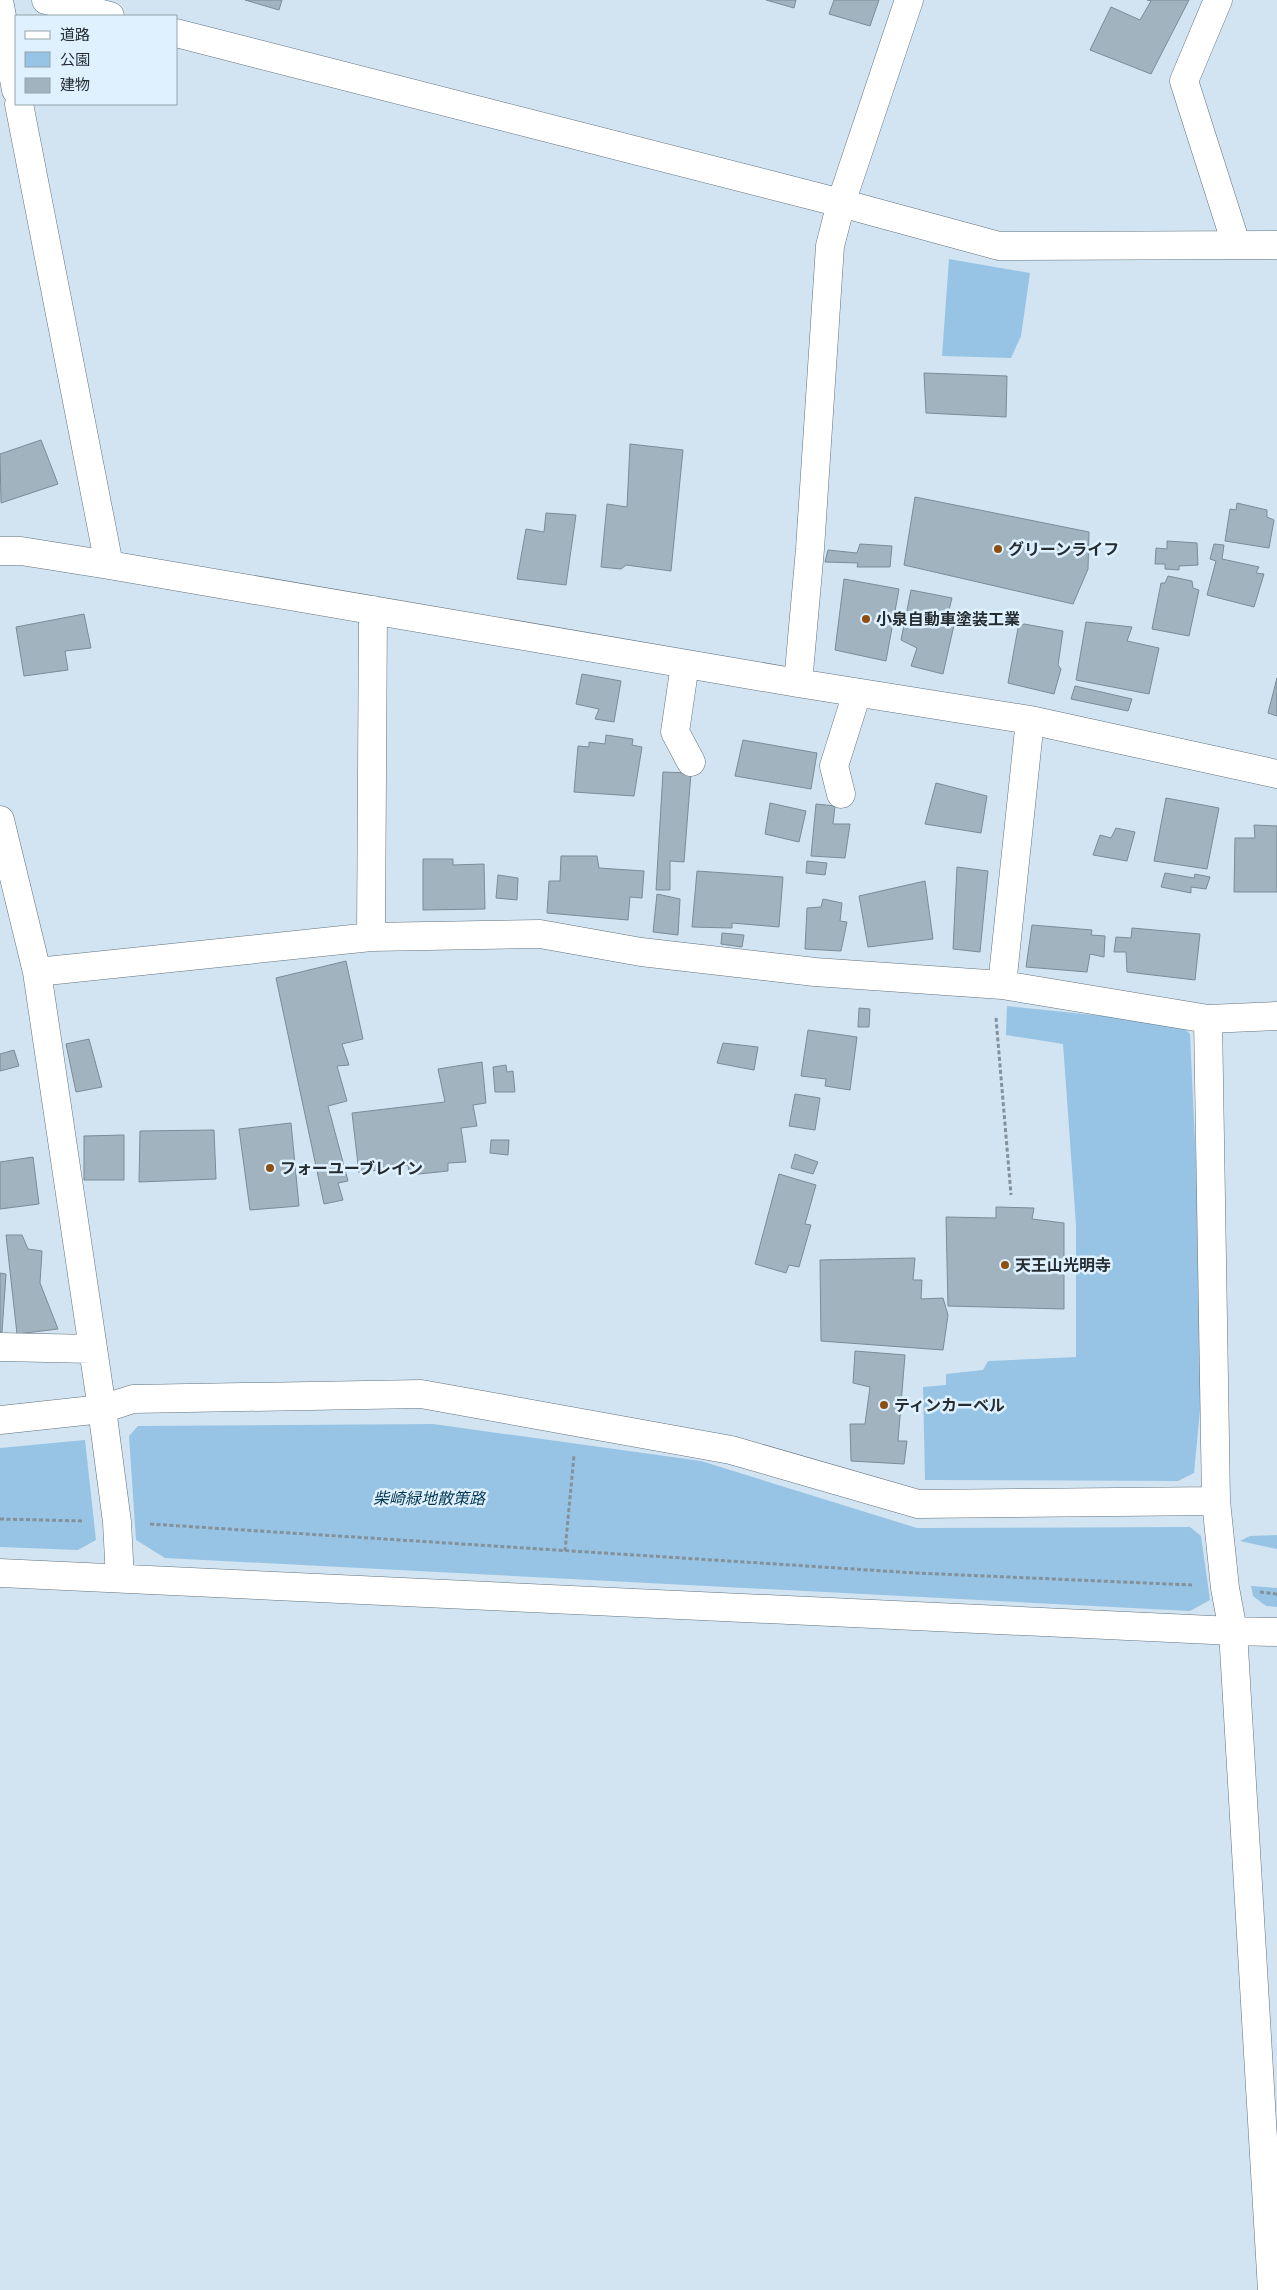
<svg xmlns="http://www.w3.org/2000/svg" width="1277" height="2290" viewBox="0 0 1277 2290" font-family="Merriweather,'Noto Sans JP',serif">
	<rect width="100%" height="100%" fill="#d2e4f1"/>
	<path fill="#97c4e4" d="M949 259 1030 273 1021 336 1011 358 942 356Z
		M1007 1006 1180 1024 1190 1034 1200 1250 1201 1400 1194 1473 1178 1481 925 1480 923 1387 946 1385V1374L983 1370 988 1361 1076 1357V1225L1063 1044 1006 1035Z
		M433 1424 701 1461 917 1528 1190 1527 1201 1536 1210 1600 1190 1611 165 1558 136 1540 129 1436 138 1426Z
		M85 1440 96 1540 78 1550 0 1547V1448Z
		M1277 1535V1549L1240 1541 1250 1536Z
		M1251 1586 1277 1588V1607L1266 1606 1253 1596Z"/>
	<path fill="#a2b3c0" stroke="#7b8b97" d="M245 0H282L279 10Z
		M766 0H796L794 8Z
		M834 0H879L870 26 829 14Z
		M1147 0H1189L1151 74 1090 50 1111 7 1140 20 1151 1Z
		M924 373 1007 376 1006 417 926 413Z
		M41 440 58 484 1 503 0 454Z
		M630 444 683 450 671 571 626 565 621 569 601 567 607 504 627 507Z
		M915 497 1089 532 1088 569 1073 604 904 565Z
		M1237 503 1267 510V517L1274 520 1269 548 1225 541 1230 509 1236 510Z
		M546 513 576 515 566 585 517 579 526 529 544 532Z
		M1167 541 1197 543 1198 565 1179 566V570L1165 569V564H1155L1156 548 1167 549Z
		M860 544 892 546 890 567H857L858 563 825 562 828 550 857 553Z
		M1214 544 1224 545 1222 559 1259 567 1256 573 1264 574 1254 607 1207 595 1216 561 1210 559Z
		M1168 576 1192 581 1193 588 1199 590 1189 636 1152 629 1161 583H1165Z
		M844 579 899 589 886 661 835 650Z
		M911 590 952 598 946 622 954 625 943 674 911 666 917 648 901 640Z
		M84 614 91 648 65 651 68 670 24 676 16 627Z
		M1086 622 1132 627 1127 641 1159 648 1149 694 1076 680Z
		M1024 624 1063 631 1058 665 1061 669 1054 694 1008 683 1018 628Z
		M582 674 621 681 614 722 595 719 599 709 576 704Z
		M1277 678V716L1268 713Z
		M1075 686 1132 699 1128 711 1071 699Z
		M606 735 633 739 632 745 642 747 634 796 574 792 578 746 589 747V742L605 744Z
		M743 740 817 753 811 789 735 776Z
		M663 772 691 773 684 862 670 861V890H656Z
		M936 783 987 796 981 833 925 824Z
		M1166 798 1219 808 1207 869 1154 861Z
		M770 803 806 811 799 842 765 834Z
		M816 804 835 806 833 824H850L845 858 811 856Z
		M1254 825 1277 826V892H1234L1235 838H1255Z
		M1116 828 1135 832 1127 861 1093 855 1100 835 1111 838Z
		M561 856H597L599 868 644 871 642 898 630 897 628 920 547 913 549 881H560Z
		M423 859H453V865L484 864 485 909 423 910Z
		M807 861 827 863 825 875 806 873Z
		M957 867 988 871 980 952 953 949Z
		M697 871 783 877 779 927 732 923V928L692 927Z
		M1165 873 1194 878 1195 874 1210 877 1206 889 1191 887V893L1161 887Z
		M498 875 518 878 517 900 496 898Z
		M925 881 933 939 868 947 859 896Z
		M657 894 680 899 678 935 653 932Z
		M823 899 842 903 840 921 847 922 841 951 805 949 807 908 821 907Z
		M1032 925 1092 930 1091 935 1105 936 1104 957 1090 954 1087 972 1026 967Z
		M1132 928 1200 934 1195 980 1127 972 1126 952H1114L1116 937 1131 938Z
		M722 933 744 935 742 947 721 944Z
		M346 961 363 1039 342 1044 349 1065 337 1066 347 1101 328 1106 348 1181 338 1183 343 1200 324 1204 276 978Z
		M859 1008 870 1009 869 1027H858Z
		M808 1030 857 1037 850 1090 825 1086 826 1079 801 1076Z
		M89 1039 102 1087 76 1092 66 1044Z
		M723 1043 758 1047 754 1070 717 1063Z
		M14 1050 19 1066 0 1071V1054Z
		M482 1062 486 1103 473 1105 477 1126 461 1128 466 1162 448 1163V1171L409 1175 408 1165 359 1173 352 1113 445 1102 438 1069Z
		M506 1065 507 1072 513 1071 515 1092H495L493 1067Z
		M795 1094 820 1098 815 1130 789 1126Z
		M291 1123 299 1206 250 1210 239 1129Z
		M214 1130 216 1179 139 1182 140 1131Z
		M124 1135V1180H84V1136Z
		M491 1140H509L508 1155 490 1153Z
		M795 1154 818 1162 813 1174 791 1168Z
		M33 1157 39 1204 0 1209V1162Z
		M779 1174 816 1185 805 1224 811 1225 799 1267 789 1265 786 1273 755 1264Z
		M996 1207 1034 1208 1032 1219 1064 1223V1309L948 1306 946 1217 996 1218Z
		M6 1235H22L28 1249 42 1251 40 1283 58 1329 17 1334Z
		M915 1258 913 1280H922L921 1299 943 1298 948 1315 943 1350 821 1341 820 1260Z
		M0 1273 6 1274 2 1332H0Z
		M855 1351 905 1355 898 1441H907L904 1464 851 1461 850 1424H865L870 1387 853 1383Z"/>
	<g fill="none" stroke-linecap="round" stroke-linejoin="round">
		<defs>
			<path id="minor" d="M46 0 110 16
				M1218 0 1184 81 1236 244
				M0 6 16 90
				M176 33 841 203 999 246 1277 245
				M19 104 109 565
				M0 551H21L109 565 798 683 1030 720 1277 774
				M685 664 675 732 691 762
				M798 683 810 549 830 246 841 203 909 0
				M1030 720 1002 985 1208 1019 1216 1501 1225 1588 1233 1631 1272 2290
				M841 794 834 766 857 693
				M0 820 37 972 102 1409 117 1522 120 1578
				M371 937 373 610
				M37 972 371 937 540 934 641 952 815 972 1002 985
				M1208 1019 1277 1016
				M0 1347 92 1349
				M0 1420 102 1409 133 1399 421 1394 731 1450 918 1504 1216 1501
				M0 1573 1233 1631 1277 1632"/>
		</defs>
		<use href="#minor" stroke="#62727d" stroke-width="29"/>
		<path stroke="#84919b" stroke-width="3" stroke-dasharray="4 2.5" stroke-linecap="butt" d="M996 1018 1011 1195
			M0 1519 84 1521
			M150 1524 916 1573 1192 1585
			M565 1551 574 1455
			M1260 1592 1277 1594"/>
		<use href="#minor" stroke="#fff" stroke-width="28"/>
	</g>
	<g fill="#8d5011" stroke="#dff1fe" stroke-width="2">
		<circle cx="998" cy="549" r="5"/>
		<circle cx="866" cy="619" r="5"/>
		<circle cx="270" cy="1168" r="5"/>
		<circle cx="1005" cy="1265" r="5"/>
		<circle cx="884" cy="1405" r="5"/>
	</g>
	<g text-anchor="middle" stroke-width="5" stroke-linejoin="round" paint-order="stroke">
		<g font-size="16" font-weight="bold" fill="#262d32" stroke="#dff1fe" text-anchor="start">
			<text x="1008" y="555">グリーンライフ</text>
			<text x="876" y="625">小泉自動車塗装工業</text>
			<text x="280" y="1174">フォーユーブレイン</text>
			<text x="1015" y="1271">天王山光明寺</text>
			<text x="894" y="1411">ティンカーベル</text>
		</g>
		<g font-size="16" font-style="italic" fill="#043652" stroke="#dff1fe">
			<text x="429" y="1504">柴崎緑地散策路</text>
		</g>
	</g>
	<rect x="15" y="15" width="162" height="90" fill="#dff1fe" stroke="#95a3ac"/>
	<rect x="25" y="31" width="25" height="8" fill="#ffffff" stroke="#95a3ac"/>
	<text x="60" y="40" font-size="15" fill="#262d32">道路</text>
	<rect x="25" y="52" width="25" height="15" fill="#97c4e4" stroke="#95a3ac"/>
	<text x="60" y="65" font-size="15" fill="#262d32">公園</text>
	<rect x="25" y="78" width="25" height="15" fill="#a2b3c0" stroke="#95a3ac"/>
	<text x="60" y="90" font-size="15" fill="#262d32">建物</text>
</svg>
